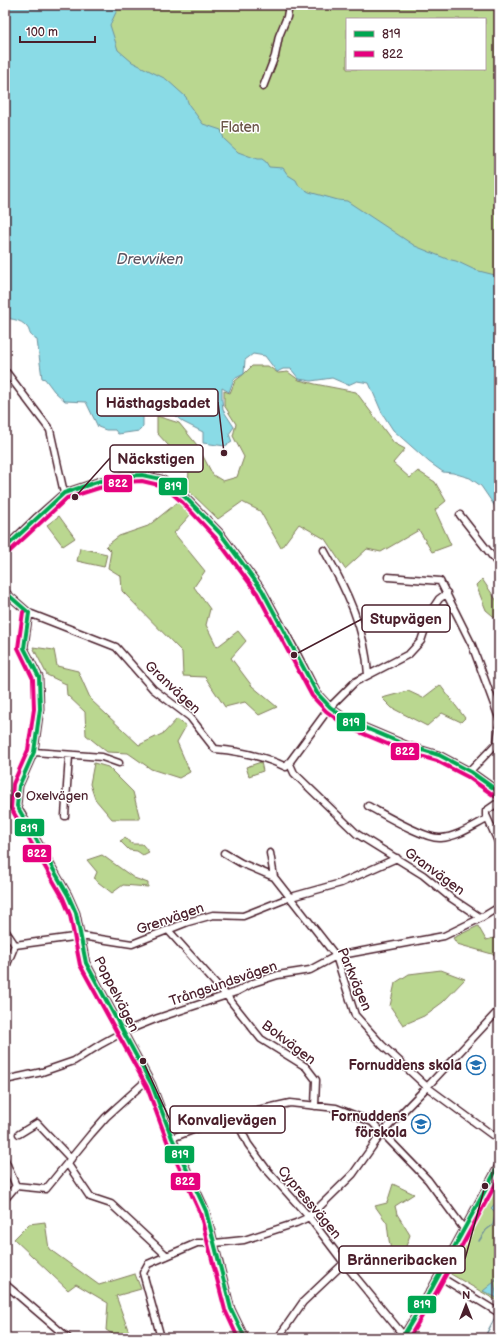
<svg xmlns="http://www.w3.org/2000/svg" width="504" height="1343" viewBox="0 0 504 1343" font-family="'Balsamiq Sans',sans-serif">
	<rect width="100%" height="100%" fill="#fff"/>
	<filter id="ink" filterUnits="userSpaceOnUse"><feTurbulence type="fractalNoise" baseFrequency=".025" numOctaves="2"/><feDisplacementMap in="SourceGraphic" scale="8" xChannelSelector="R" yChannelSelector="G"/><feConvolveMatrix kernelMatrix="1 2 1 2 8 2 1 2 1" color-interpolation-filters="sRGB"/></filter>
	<g filter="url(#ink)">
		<path fill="#bad790" stroke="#827b5e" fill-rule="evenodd" d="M5 5H499V346ZM347 19H485V69H347Z
			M252 366H268L278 373 288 372 299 380 315 384 356 392 394 443 405 449 393 463 410 478 418 471 435 482 446 501 435 510 451 545 432 552 419 530 381 552 367 549 345 569 325 539 299 524 281 548 260 511 242 502 218 519 188 490 189 468 157 433V416L179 423 197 445 213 475 223 481 237 477 244 457 233 436 236 424 224 405V391L230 393 235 381 244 374Z
			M178 502 191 514 174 533 205 571 194 587 210 609 206 625 217 647 238 631 246 641 231 658 252 686 277 707 259 715 245 702 225 707 205 677 183 676 182 652 122 591 121 576 108 568 111 551 106 546 119 536 148 526Z
			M59 516 75 538 63 546 47 525Z
			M80 548 107 554 104 567 77 561Z
			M482 579 499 604V621L486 610 476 585Z
			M33 647 54 650 57 666 78 671 91 700 139 745 164 733 177 719 186 726 177 742 190 772 179 778 151 769 128 753 107 752 86 735 85 712 67 695 66 684 47 675Z
			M440 685 465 718 461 722 442 713 427 726 392 708 382 698 408 691 423 698Z
			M261 762 263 771 249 776 246 767Z
			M94 763 108 767 133 792 140 819H112L95 799 90 784Z
			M125 838 132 844H142L149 852 143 855 137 851 129 850 120 841Z
			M102 855 134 878 148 883V887L123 885 112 893 94 879 97 872 87 860Z
			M478 926 486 940 498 937 499 956 457 944 453 938Z
			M441 970 465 979 443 1002 424 1016 403 1025 390 1006 395 983 409 974Z
			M499 1179V1302L449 1273Z
			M393 1184 414 1194 395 1206 397 1214 410 1235 404 1252 394 1265 389 1240 387 1223 375 1206 387 1203Z
			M45 1222 49 1249 99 1285 135 1274 141 1289 116 1296 131 1338H119L106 1330 108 1303 76 1284 68 1290 14 1239 29 1224Z"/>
		<path fill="#8adbe6" stroke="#70909b" d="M5 5H137L118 8 110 25 118 50 132 62 166 79 186 97 189 105 203 124 221 130 224 139 238 152 257 159H262L266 162 269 167 283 168 288 175 296 180 299 186 309 192 338 200 347 201 415 246 447 259 456 261 475 270 499 276V517L494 505 481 486 470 478 453 473 443 472 429 462 393 430 382 413 369 383 357 381 348 385 332 378 311 381 299 379 291 369H283L277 372 265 356 253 354 245 360 244 374 234 379 229 392 222 388V400L223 410 234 427 229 434 232 442 225 446 203 443V432L183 422 173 414 166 413 160 407 149 405 143 409V427L139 431 118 434 115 430H106L98 427 86 402 65 401 54 391 45 379 42 378 37 340C26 333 32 332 26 326 21 320 12 319 5 318Z
			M499 1199V1213H496L491 1208Z
			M494 1282 497 1298 483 1291Z"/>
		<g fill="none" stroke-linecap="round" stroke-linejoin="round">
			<path stroke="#70909b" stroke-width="1.5" d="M479 1241 486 1230 493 1225 496 1213
				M494 1282 499 1275
				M497 1298 499 1304
				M484 1338 496 1316"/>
			<defs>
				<path id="street" d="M263 87 275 56 279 36 287 17 289 5
					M7 373 50 430 64 493
					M460 515 499 565
					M5 548 37 517 64 493 97 482 122 476 142 475 161 479 170 484 187 499 220 533 262 590 297 654 317 693 330 707 349 721 406 745 439 755 471 772 499 792
					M324 550C346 589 366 630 368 675
					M388 577 440 581 472 645 499 718
					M5 592 29 613 116 647 153 689 190 717 215 749C240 751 263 756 286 767L330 707 355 682 409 654 421 641 431 611 439 599 447 593
					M29 613 24 648 39 677 40 709 34 752 19 786 17 806 68 895 76 913 86 963 152 1085 172 1138 206 1211 231 1309 245 1338
					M34 752 102 757 119 763
					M289 762 294 773 357 834 423 875 451 898 481 918
					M470 771 497 743 499 727
					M5 795 18 796
					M499 802 486 811V815L499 844
					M368 806C383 814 426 840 441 838 457 837 473 826 487 819
					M65 816 69 756
					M224 853 241 863 274 877
					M270 853 274 877 336 956 355 1015 382 1045 427 1087 499 1140
					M5 930 15 945
					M168 930 226 995 261 1039 306 1067 316 1080 315 1106
					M5 969 15 945 81 936 132 944 188 922 213 915 243 916 291 897 341 883 397 858
					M5 1080 42 1072 74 1061 101 1044 123 1032 158 1018 236 992 253 983 278 975 310 970 336 956 444 936 481 918 499 907
					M234 1116 248 1144 267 1170 309 1217 344 1263 404 1336
					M19 1134 37 1123 71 1159
					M172 1138 214 1122 248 1112 290 1103 336 1108 372 1122 428 1180 464 1229
					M5 1160 16 1186
					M67 1163 90 1197 111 1204 167 1256
					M5 1199 16 1186 46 1189 91 1134 106 1117 148 1079
					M439 1276 499 1313
					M5 1284 68 1338
					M161 1338 143 1273 148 1264 197 1243H215L244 1240 296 1223 309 1217 353 1174 382 1133 427 1087 499 1010
					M278 1338 303 1302 344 1263
					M402 1338 432 1288 499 1165"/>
			</defs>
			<use href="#street" stroke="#4a1f2b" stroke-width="9"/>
			<use href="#street" stroke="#fff" stroke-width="6"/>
			<defs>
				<path id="bus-1" d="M5 548 64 493 97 482 122 476 142 475 161 479 170 484 187 499 220 533 262 590 317 693 330 707 349 721 406 745 439 755 471 772 499 792
					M5 592 29 613
					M29 613 24 648 39 677 40 709 34 752 19 786 17 806 68 895 76 913 86 963 152 1085 172 1138 206 1211 231 1309 245 1338
					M402 1338 432 1288 499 1165"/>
				<path id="bus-2" d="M9 552 67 498 99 488 123 482 142 481 159 485 167 489 183 503 215 537 257 593 312 696 326 711 347 727 404 751 437 761 468 777 496 797
					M23 612 18 648 33 679 34 709 28 750 13 784 11 808 63 898 70 915 80 965 147 1087 167 1141 200 1213 225 1310 238 1338
					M409 1338 437 1291 499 1178"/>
			</defs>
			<use href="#bus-1" stroke="#fff" stroke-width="7"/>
			<use href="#bus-2" stroke="#fff" stroke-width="7"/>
			<use href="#bus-1" stroke="#00a651" stroke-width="4"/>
			<use href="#bus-2" stroke="#e5007d" stroke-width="4"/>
		</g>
	</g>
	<defs>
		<symbol id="school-ring" viewBox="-11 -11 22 22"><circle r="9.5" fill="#fff" stroke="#1f6fb2" stroke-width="1.5"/><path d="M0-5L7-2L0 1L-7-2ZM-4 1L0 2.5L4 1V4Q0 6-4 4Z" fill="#1f6fb2"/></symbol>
	</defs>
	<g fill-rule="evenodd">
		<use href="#school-ring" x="465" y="1054" width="22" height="22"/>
		<use href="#school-ring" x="410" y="1113" width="22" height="22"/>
	</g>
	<circle fill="#4a1f2b" stroke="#fff" stroke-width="1.5" cx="18" cy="795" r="3.5"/>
	<g text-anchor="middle" stroke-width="3" stroke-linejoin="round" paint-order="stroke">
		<g font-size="13" fill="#4a1f2b" stroke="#fff" text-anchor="start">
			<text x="26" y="800">Oxelvägen</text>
		</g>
		<g font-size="14" fill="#6c5649" stroke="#fff">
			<text x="240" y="132">Flaten</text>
		</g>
		<g font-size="14" fill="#4a1f2b" stroke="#fff">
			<text transform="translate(173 687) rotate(43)" y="5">Granvägen</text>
			<text transform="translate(435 871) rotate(36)" y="5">Granvägen</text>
			<text transform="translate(170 918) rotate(-19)" y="5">Grenvägen</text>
			<text transform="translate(355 979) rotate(67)" y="5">Parkvägen</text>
			<text transform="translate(223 983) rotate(-19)" y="5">Trångsundsvägen</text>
			<text transform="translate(117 994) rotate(63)" y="5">Poppelvägen</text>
			<text transform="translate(289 1042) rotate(37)" y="5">Bokvägen</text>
			<text transform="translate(310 1202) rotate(50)" y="5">Cypressvägen</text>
		</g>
		<g font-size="14" font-weight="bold" fill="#4a1f2b" stroke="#fff" text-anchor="end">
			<text x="462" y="1070">Fornuddens skola</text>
			<text x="407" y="1121">Fornuddens<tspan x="407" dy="16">förskola</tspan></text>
		</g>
		<g font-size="15" font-style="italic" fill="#5d5763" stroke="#fff">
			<text x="150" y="264">Drevviken</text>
		</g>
	</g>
	<path fill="none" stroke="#4a1f2b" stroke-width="1.5" d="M224 453L218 402M75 497L110 458M294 655L362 619M143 1061L170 1120M485 1186L465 1259"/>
	<g fill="#4a1f2b" stroke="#fff" stroke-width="1.5">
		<circle cx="224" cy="453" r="4"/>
		<circle cx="75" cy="497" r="4"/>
		<circle cx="294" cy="655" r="4"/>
		<circle cx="143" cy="1061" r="4"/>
		<circle cx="485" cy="1186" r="4"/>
	</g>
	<g fill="#fff" stroke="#4a1f2b" stroke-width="1.5">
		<rect x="97" y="389" width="121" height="27" rx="4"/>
		<rect x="110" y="445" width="93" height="27" rx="4"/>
		<rect x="362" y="605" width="88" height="27" rx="4"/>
		<rect x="170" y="1106" width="115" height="27" rx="4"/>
		<rect x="339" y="1246" width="126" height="27" rx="4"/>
	</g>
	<g font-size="15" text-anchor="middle" font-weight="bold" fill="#4a1f2b">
		<text x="158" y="408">Hästhagsbadet</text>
		<text x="156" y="464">Näckstigen</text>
		<text x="406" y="624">Stupvägen</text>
		<text x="227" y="1125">Konvaljevägen</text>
		<text x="402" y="1265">Bränneribacken</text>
	</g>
	<g stroke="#fff" stroke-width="1.5">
		<rect x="103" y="474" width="30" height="19" rx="4" fill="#e5007d"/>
		<rect x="158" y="477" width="30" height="19" rx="4" fill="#00a651"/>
		<rect x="336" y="712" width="30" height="20" rx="4" fill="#00a651"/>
		<rect x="390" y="742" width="30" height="19" rx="4" fill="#e5007d"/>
		<rect x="14" y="818" width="31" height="19" rx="4" fill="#00a651"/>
		<rect x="22" y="844" width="30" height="19" rx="4" fill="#e5007d"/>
		<rect x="164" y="1145" width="31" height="19" rx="4" fill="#00a651"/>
		<rect x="170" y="1172" width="31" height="19" rx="4" fill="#e5007d"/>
		<rect x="407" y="1295" width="30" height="19" rx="4" fill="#00a651"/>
	</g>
	<g font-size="11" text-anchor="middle" font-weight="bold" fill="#fff">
		<text x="118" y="487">822</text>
		<text x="173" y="490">819</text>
		<text x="351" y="726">819</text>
		<text x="405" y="755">822</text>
		<text x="29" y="832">819</text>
		<text x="37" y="857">822</text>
		<text x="180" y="1158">819</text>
		<text x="185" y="1185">822</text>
		<text x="422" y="1308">819</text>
	</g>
	<rect width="504" height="1343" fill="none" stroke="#fff" stroke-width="20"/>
	<rect x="10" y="10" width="484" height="1323" fill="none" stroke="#4a1f2b" stroke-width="1.5" filter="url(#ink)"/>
	<rect x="346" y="18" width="140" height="52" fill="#ffffff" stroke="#b7a5aa"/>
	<rect x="354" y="31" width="20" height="6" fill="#00a651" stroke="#b7a5aa"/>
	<text x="382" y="38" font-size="12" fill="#4a1f2b">819</text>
	<rect x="354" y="51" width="20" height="6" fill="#e5007d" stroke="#b7a5aa"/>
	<text x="382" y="58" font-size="12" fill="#4a1f2b">822</text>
	<g transform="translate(466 1305)" stroke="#ffffff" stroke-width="3" paint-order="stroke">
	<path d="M0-3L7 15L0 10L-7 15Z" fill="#4a1f2b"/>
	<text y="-6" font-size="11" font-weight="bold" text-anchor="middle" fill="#4a1f2b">N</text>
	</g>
	<path d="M20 36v6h75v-6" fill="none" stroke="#4a1f2b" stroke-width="2"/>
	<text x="26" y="36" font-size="12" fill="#4a1f2b" stroke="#ffffff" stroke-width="3" paint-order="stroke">100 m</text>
</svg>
